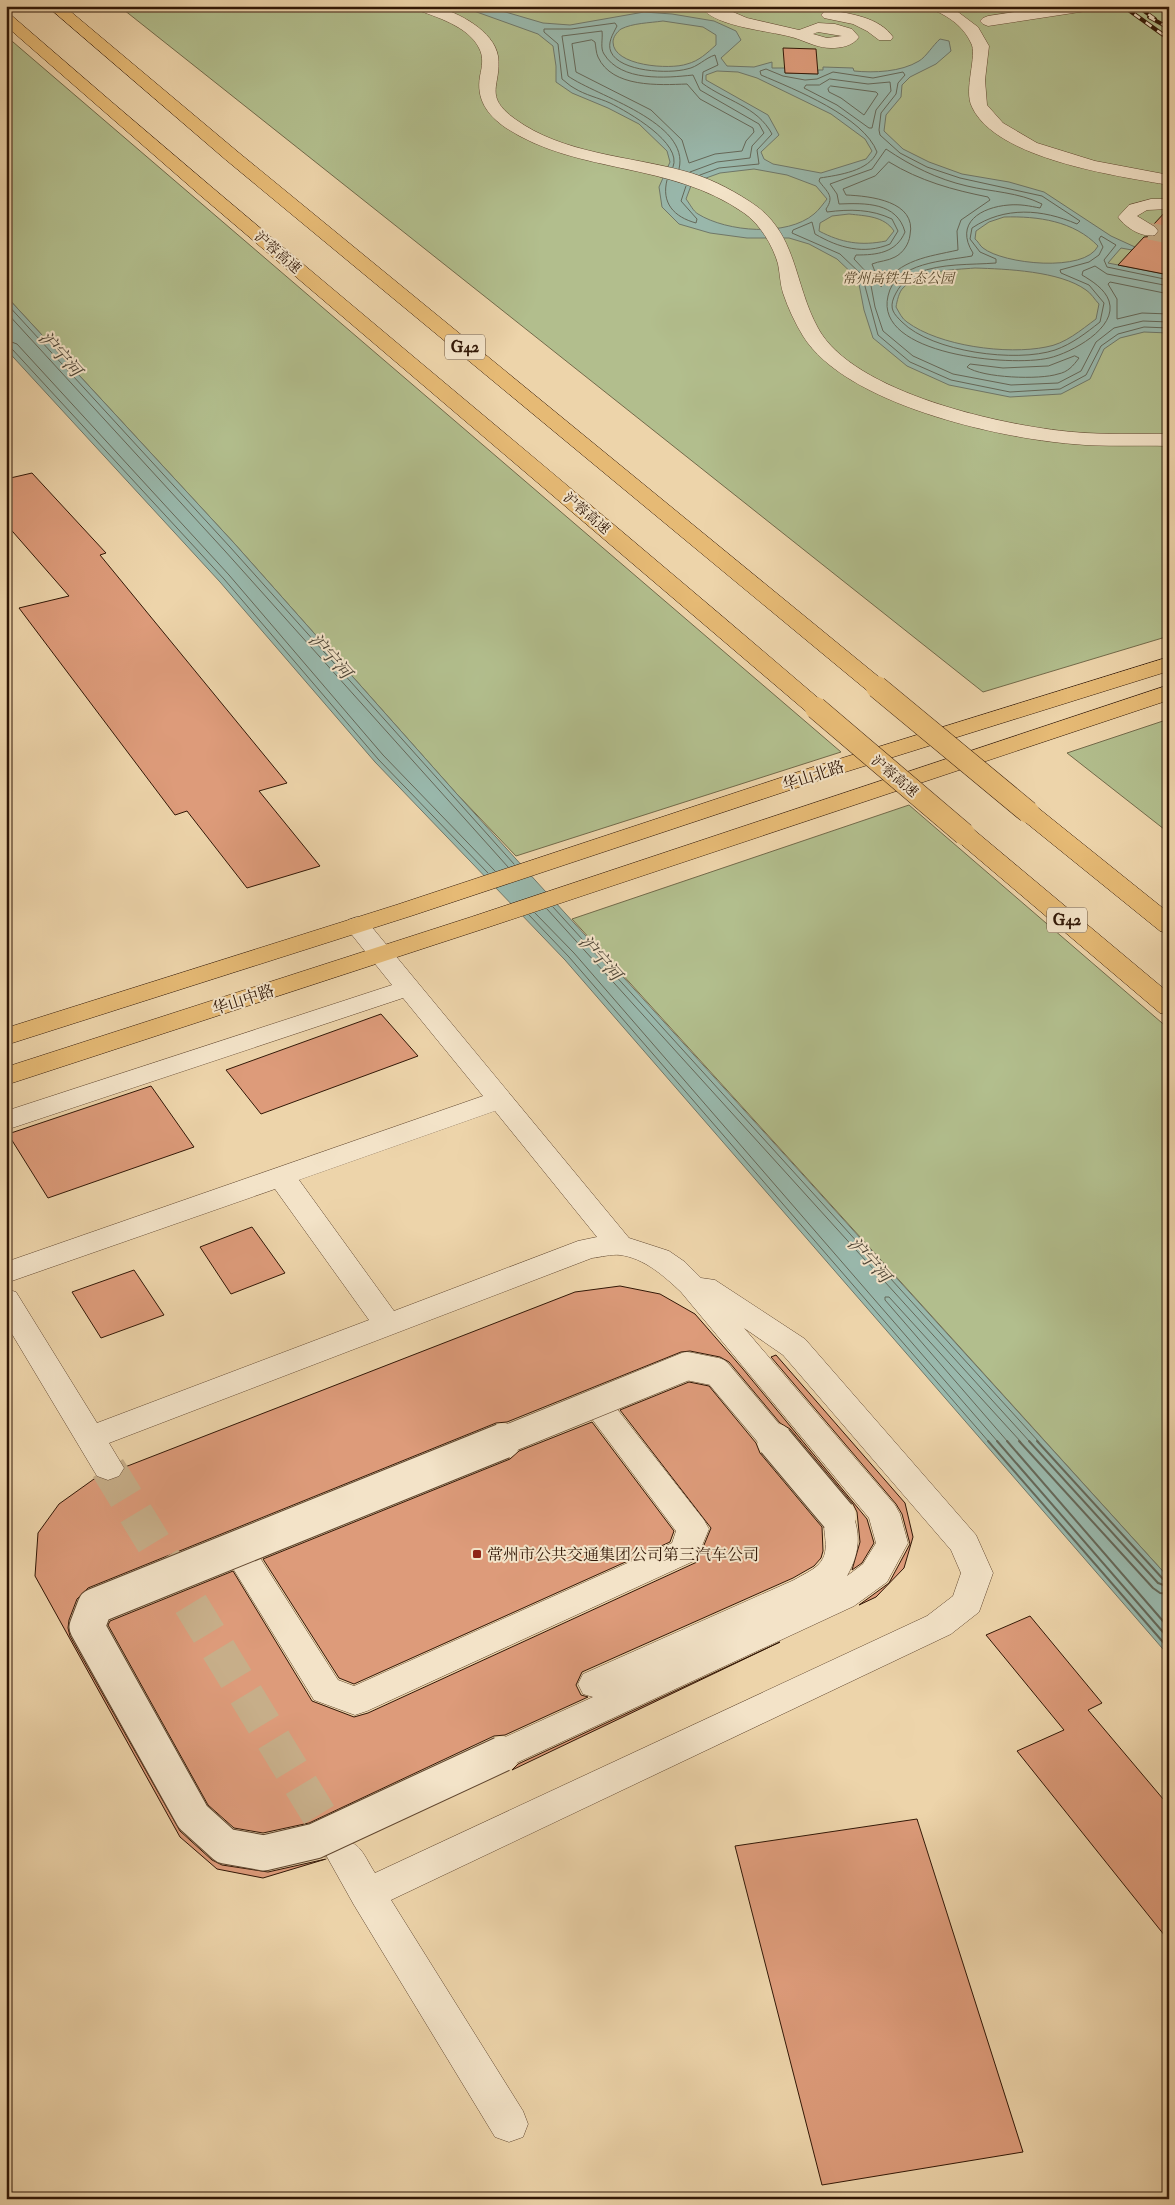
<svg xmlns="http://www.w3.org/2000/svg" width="1175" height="2205" viewBox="0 0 1175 2205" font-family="'IM FELL Double Pica','Noto Serif SC',serif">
	<rect width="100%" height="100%" fill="#edd4aa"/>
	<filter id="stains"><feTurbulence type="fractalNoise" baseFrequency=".004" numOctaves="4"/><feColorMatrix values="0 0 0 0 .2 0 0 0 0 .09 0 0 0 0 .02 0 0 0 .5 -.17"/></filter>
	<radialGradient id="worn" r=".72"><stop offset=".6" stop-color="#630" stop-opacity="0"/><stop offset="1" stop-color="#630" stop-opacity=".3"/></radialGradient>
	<path fill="#b2be8d" stroke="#726a4a" d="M119 6H1169V636L983 692Z
		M6 36 841 752 516 856 456 793 234 543 6 296Z
		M1169 719V833L1067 753Z
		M909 805 1169 1029V1578L572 919Z"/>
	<path fill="#99b8ac" stroke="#6f786a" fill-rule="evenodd" d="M460 6H485L543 23 570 25 644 12 672 14 714 21 736 31 741 40 721 58 727 66 754 67 772 62V68H785V73L818 74V70H823V67L853 68 854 71C874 73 901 72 919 61 926 57 933 45 940 39L949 41 951 51 936 64 910 77 902 85 901 97 886 115 884 131 903 149 929 162 962 174 1009 182 1044 192 1111 236 1135 247 1132 250 1121 248 1108 263 1169 275V333L1144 332 1120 338 1104 349 1090 379 1061 394 1010 397 949 385 907 366 873 338 864 310 858 279 837 259 809 244 789 238H747L710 233 679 224 662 207 659 187 670 162 667 151 639 124 608 108 572 93 556 82V66L553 46 538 34ZM663 21 703 27 716 35V45C707 53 699 61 687 64 670 70 613 66 613 42 613 37 617 32 621 29 633 23 649 23 663 21ZM717 71 738 72 757 78 831 114 865 139 872 151 866 159 821 173 773 164 764 159 761 152 779 135 768 115 706 80V75ZM754 169 787 175 816 186 827 199C823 204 819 210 814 214 787 237 727 232 698 214 693 211 690 204 686 199L692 183 720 173ZM849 214C866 216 884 216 894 231L886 241C861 246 842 243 819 231L820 223 832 216ZM1004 217C1038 216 1074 221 1098 246 1085 273 1003 264 983 248 980 246 978 241 975 239L976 231 989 222ZM975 268C1006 269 1060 271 1086 290 1091 293 1095 300 1099 304L1096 319C1081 330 1065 344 1046 347 1007 355 939 346 907 322 902 319 899 312 896 307 897 301 899 292 903 288 920 270 952 270 975 268Z
		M6 296 234 543 456 793 1169 1578V1656L565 960 375 762 220 582 14 358 6 349Z"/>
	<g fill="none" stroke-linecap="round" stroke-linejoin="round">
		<path stroke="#656859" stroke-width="1" d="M592 40 595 42C596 47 596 53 598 57 612 88 659 85 687 84L700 99 753 128 754 132 746 141 742 151 715 154 689 163 682 140 651 110 576 72 572 44Z
			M830 79 868 84 890 82 891 91 876 110 872 128H869L837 105 804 88 806 85H819Z
			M831 86 876 92 878 94 864 115 841 98 829 92 828 89Z
			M889 162C920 181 953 190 988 197L990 200 961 220 957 231 958 250C927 257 901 259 881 287L872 264C879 261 888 261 895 257 903 253 909 244 910 235 917 201 870 196 846 195L843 189 875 176Z
			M673 167C683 143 628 112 610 103 599 98 585 95 574 88 570 86 566 82 562 79L558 44 544 32V29H571L615 23 617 26C613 34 607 43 611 52 620 72 669 74 687 69 698 67 705 58 715 55L718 65 703 72 702 83C726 101 757 106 772 134L757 150 759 164 719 168 700 175
			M679 169C691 122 596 96 568 76L562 36 602 31C603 39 600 48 604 54 621 82 666 78 693 75L700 90 759 124 764 133 752 146 750 158 717 162 690 172
			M667 180C661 203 674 217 696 223L697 219 681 201 686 186
			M1169 280 1107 267 1104 260 1116 245 1101 236 1099 239 1103 247 1099 255 1089 262 1060 270 1061 273 1089 285 1104 303 1100 322C1086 333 1072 344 1055 350 1016 363 932 352 902 322 894 314 889 309 894 297 899 286 906 278 917 273 942 263 970 265 996 263V259L980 252 970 239 972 228C1005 206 1042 209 1077 224L1080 221 1042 196 960 178 927 167 900 153 880 135 879 130 881 113 896 94 898 83 905 75 903 72 873 78 833 72 817 79 805 80 783 76 766 69 760 71 761 75C794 89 864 117 877 152 869 171 839 175 820 178L819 181C827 192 835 196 826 209L827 212C850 209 871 209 892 219L898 231 890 244C864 255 839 248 815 234L812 222 793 230 792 233 840 254 862 275 878 335 910 362 951 380 1010 392 1060 389 1086 375 1101 346 1118 334 1144 327 1169 328
			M1169 286 1107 274 1095 266 1083 271 1082 275C1092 281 1105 289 1109 301 1118 328 1071 353 1049 358 1011 367 874 355 888 296 895 262 945 261 972 256L973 253C954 223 981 207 1009 205 1020 204 1030 206 1040 208L1042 204C1018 192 992 192 967 186 937 179 911 166 886 149L872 169 830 184 837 194 839 204C865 203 897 202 905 232 896 253 877 255 856 255L854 259 869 275 875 307 883 331 913 356 953 374 1011 385 1058 383 1081 371 1096 342 1114 328 1143 321 1169 322
			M1169 294 1110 282 1108 284 1117 299V319L1142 313 1169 314
			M6 303 230 547 514 864
			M6 312 225 551 508 867
			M6 340 17 344 229 575 383 755 495 871
			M6 347 12 349 224 579 378 759 488 873
			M1075 356 1079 358C1073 366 1068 372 1058 374 1040 380 982 378 967 367L970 364 1003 368 1048 366Z
			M553 907 1039 1442
			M547 909 1030 1442
			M535 913 574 953 998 1442
			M529 915 569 957 989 1442
			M1008 1442 885 1300V1297H889L1021 1442"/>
		<path stroke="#656859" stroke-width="2" d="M988 1441 1169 1649
			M997 1441 1169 1639
			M1007 1441 1169 1628
			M1019 1441 1153 1588 1160 1593 1169 1594
			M1029 1441 1158 1583 1169 1587
			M1037 1441 1163 1579 1169 1581"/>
	</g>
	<path fill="#dd9b7a" stroke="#311706" d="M783 48 816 49 818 74 785 73Z
		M1166 211H1169V275L1118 265 1144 237 1156 236 1160 231 1154 224Z
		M32 473 106 553 100 555 287 783 259 791 320 866 247 888 187 811 175 815 19 608 69 596 6 524V479Z
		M381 1014 418 1056 261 1114 226 1070Z
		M151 1086 194 1147 48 1198 8 1134Z
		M252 1227 285 1273 231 1294 200 1247Z
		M134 1270 164 1315 101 1338 72 1292Z
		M620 1286 660 1294 695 1314 743 1369 867 1519 874 1543 862 1563 852 1570 860 1542 857 1512 853 1504 790 1429 780 1423 729 1362 720 1357 690 1351 681 1352 507 1422 496 1423 88 1588 77 1599 69 1620 68 1628 70 1636 180 1831 212 1860 222 1865 268 1872 326 1859 263 1878 217 1869 180 1837 35 1576 38 1533 59 1504 94 1479 96 1478 109 1482 120 1478 125 1467 575 1292Z
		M776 1355 905 1503 913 1537 904 1568 876 1597 859 1605 889 1583 910 1544 902 1514 896 1504 771 1357Z
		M689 1382 709 1386 756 1443 760 1453 822 1527 823 1551 821 1558 814 1566 793 1578 582 1672 576 1685 581 1695 588 1697 505 1735 494 1736 309 1823 263 1833 234 1828 208 1805 108 1625 110 1621 233 1571 312 1701 354 1717 368 1713 697 1562 711 1528 620 1410Z
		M592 1422 674 1531 670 1542 354 1684 339 1678 263 1559 510 1459 519 1451Z
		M1030 1616 1102 1703 1088 1710 1169 1806V1941L1017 1751 1064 1730 986 1635Z
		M780 1642 512 1770 518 1764Z
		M917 1819 1023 2152 822 2185 735 1846Z"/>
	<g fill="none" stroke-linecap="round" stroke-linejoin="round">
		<path stroke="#c7ae89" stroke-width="17" stroke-dasharray="17 9" stroke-linecap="butt" d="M1149 231 1169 235"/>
		<path stroke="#c7ae89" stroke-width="35" stroke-dasharray="35 18" stroke-linecap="butt" d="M108 1468 341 1851"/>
		<defs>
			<path id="minor" d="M413 6C420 6 429 5 436 7 458 12 494 31 498 56 502 86 482 95 515 119 563 154 629 156 684 171 707 177 729 188 749 201 798 231 793 283 818 328 853 393 1004 426 1073 432 1105 435 1137 433 1169 434V446C1137 445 1105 447 1073 444 998 438 845 404 803 336 795 323 788 308 783 293 780 283 780 274 778 264 773 246 760 224 744 213 670 161 578 175 506 128 487 115 476 99 480 76 482 67 484 57 479 48 468 26 436 17 415 9Z
				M700 6H719L747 18 799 30 818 23 835 24 852 29 859 37C853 46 841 48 831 48 819 48 809 43 798 39 773 30 716 29 700 6ZM818 32 842 36 827 38 813 34Z
				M930 6H950L978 27 989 46 985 80 987 105 1003 123 1037 143 1095 161 1169 175V185C1117 176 996 159 972 107 963 90 978 55 971 43 965 30 955 21 942 14 937 11 933 11 930 6Z
				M1054 6H1093L1091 9 1086 11 988 26 983 24 980 21 983 18 988 16Z
				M829 10C851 14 879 17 893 37L891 40H879L867 31 853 24 824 18 821 15 824 12Z
				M1151 199H1169V209L1147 210 1137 216 1155 227 1158 231 1155 235C1142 238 1126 228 1118 217L1129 205Z
				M357 917 366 920 629 1238 669 1251 685 1262 701 1278 715 1280 805 1339 976 1535 993 1573 979 1612 951 1634 391 1900 523 2111 528 2124 523 2137 509 2142 495 2137 354 1905 326 1855 331 1844C359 1835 362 1853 375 1873L927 1616 953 1596 961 1573 951 1550 783 1355 744 1328 895 1505 900 1514 908 1543 887 1582 854 1606 514 1764 502 1768 490 1764 485 1754 490 1744 593 1697 583 1694 578 1684 583 1674 794 1580C802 1575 812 1571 818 1565 835 1549 817 1525 827 1507L838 1504 849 1507C862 1531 860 1553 847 1576L863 1564 876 1543 869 1518 681 1292C664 1276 644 1258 620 1255 611 1254 601 1257 592 1258L109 1443 124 1468 119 1476 108 1480 97 1476 6 1324V1289L16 1292 97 1423 369 1320 275 1189 6 1283V1262L483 1096 403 998 6 1130V1111L392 985 344 925 348 920ZM495 1111 597 1237 578 1241 394 1311 299 1180Z
				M595 1392 606 1395 704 1520 709 1529 696 1560 367 1711 355 1715 314 1700 226 1557 221 1548 226 1539 237 1536 248 1539 338 1680 354 1686 672 1543 676 1531 580 1403 584 1395Z"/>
			<path id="major" d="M1169 657V671L826 778 414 915 6 1045V1028L396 905 810 768Z
				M1169 685V700L489 927 6 1085V1067L471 917Z"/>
			<path id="highway" d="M47 6H64L238 152 885 682 888 687 885 692 877 694 869 692 226 160Z
				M6 13 11 15C279 248 555 472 824 703L828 708 824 713 816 715 808 713 201 196 6 26Z
				M1028 805 1037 807 1169 913V934L1160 931 1019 817 1016 812 1019 807Z
				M964 827 973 829 1169 993V1015L1160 1013 955 839 952 834 955 829Z"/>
		</defs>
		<use href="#minor" stroke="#60462f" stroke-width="1"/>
		<use href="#major" stroke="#311706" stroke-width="1"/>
		<use href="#highway" stroke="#311706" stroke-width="1"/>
		<use href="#minor" fill="#f3e3c8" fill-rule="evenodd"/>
		<use href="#major" fill="#e6ba75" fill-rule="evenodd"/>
		<use href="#highway" fill="#e6ba75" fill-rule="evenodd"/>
		<defs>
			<path id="rail" d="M1123 6 1169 39
				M1137 6 1155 19
				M1149 17 1169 28"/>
		</defs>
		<use href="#rail" stroke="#311706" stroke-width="4"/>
		<use href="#rail" stroke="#f3e3c8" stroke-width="2.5" stroke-dasharray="7" stroke-linecap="butt"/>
		<defs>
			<path id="minor-bridge-far1" d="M500 1442 687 1366 717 1372 776 1442"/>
			<path id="minor-bridge" d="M775 1441 838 1516
				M502 1754 315 1841 264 1853 225 1846 193 1817 87 1627 95 1606 503 1441"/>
			<path id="highway-bridge" d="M877 687 1028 812
				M816 708 964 834"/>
		</defs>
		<use href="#minor-bridge-far1" stroke="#60462f" stroke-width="29" stroke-linecap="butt"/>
		<use href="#minor-bridge" stroke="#60462f" stroke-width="37" stroke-linecap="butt"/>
		<use href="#highway-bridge" stroke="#311706" stroke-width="23" stroke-linecap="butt"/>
		<use href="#minor-bridge-far1" stroke="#f3e3c8" stroke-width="28"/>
		<use href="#minor-bridge" stroke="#f3e3c8" stroke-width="35"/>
		<use href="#highway-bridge" stroke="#e6ba75" stroke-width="22"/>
	</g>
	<rect fill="#8f2418" stroke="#f3e3c8" stroke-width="2" x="472" y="1549" width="10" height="10" rx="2.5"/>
	<g text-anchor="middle" stroke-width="4" stroke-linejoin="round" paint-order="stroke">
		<g font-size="14" fill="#311706" stroke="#f3e3c8">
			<text transform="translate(278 252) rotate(41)" y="5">沪蓉高速</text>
			<text transform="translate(587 513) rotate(40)" y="5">沪蓉高速</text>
			<text transform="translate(895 776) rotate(40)" y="5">沪蓉高速</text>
		</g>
		<g font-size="14" font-style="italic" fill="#58492e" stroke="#f3e3c8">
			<text x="898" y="283">常州高铁生态公园</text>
		</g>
		<g fill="#f3e3c8" stroke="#6b5440" stroke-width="1">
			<rect x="445" y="334.5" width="40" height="25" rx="4"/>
			<rect x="1047" y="907.5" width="40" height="25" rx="4"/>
		</g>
		<g font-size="15" font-weight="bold" fill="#311706">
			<text x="465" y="352">G42</text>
			<text x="1067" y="925">G42</text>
		</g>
		<g font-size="16" fill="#311706" stroke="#f3e3c8">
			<text transform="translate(813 775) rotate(-18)" y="6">华山北路</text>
			<text transform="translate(243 999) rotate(-18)" y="6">华山中路</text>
		</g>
		<g font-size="16" fill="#311706" stroke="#f3e3c8" text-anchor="start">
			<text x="487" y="1560">常州市公共交通集团公司第三汽车公司</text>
		</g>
		<g font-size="18" font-style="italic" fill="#504738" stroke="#f3e3c8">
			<text transform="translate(60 354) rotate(48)" y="6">沪宁河</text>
			<text transform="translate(330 656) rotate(48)" y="6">沪宁河</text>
			<text transform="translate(600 958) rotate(48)" y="6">沪宁河</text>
			<text transform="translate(869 1260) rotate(48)" y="6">沪宁河</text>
		</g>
	</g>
	<rect width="1175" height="2205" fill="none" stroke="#edd4aa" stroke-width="25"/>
	<rect x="8" y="8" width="1160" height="2190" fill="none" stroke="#311706" stroke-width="2.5"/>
	<rect x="12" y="12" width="1150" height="2180" fill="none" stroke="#311706"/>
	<rect width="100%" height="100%" filter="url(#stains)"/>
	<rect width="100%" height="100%" fill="url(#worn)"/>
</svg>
